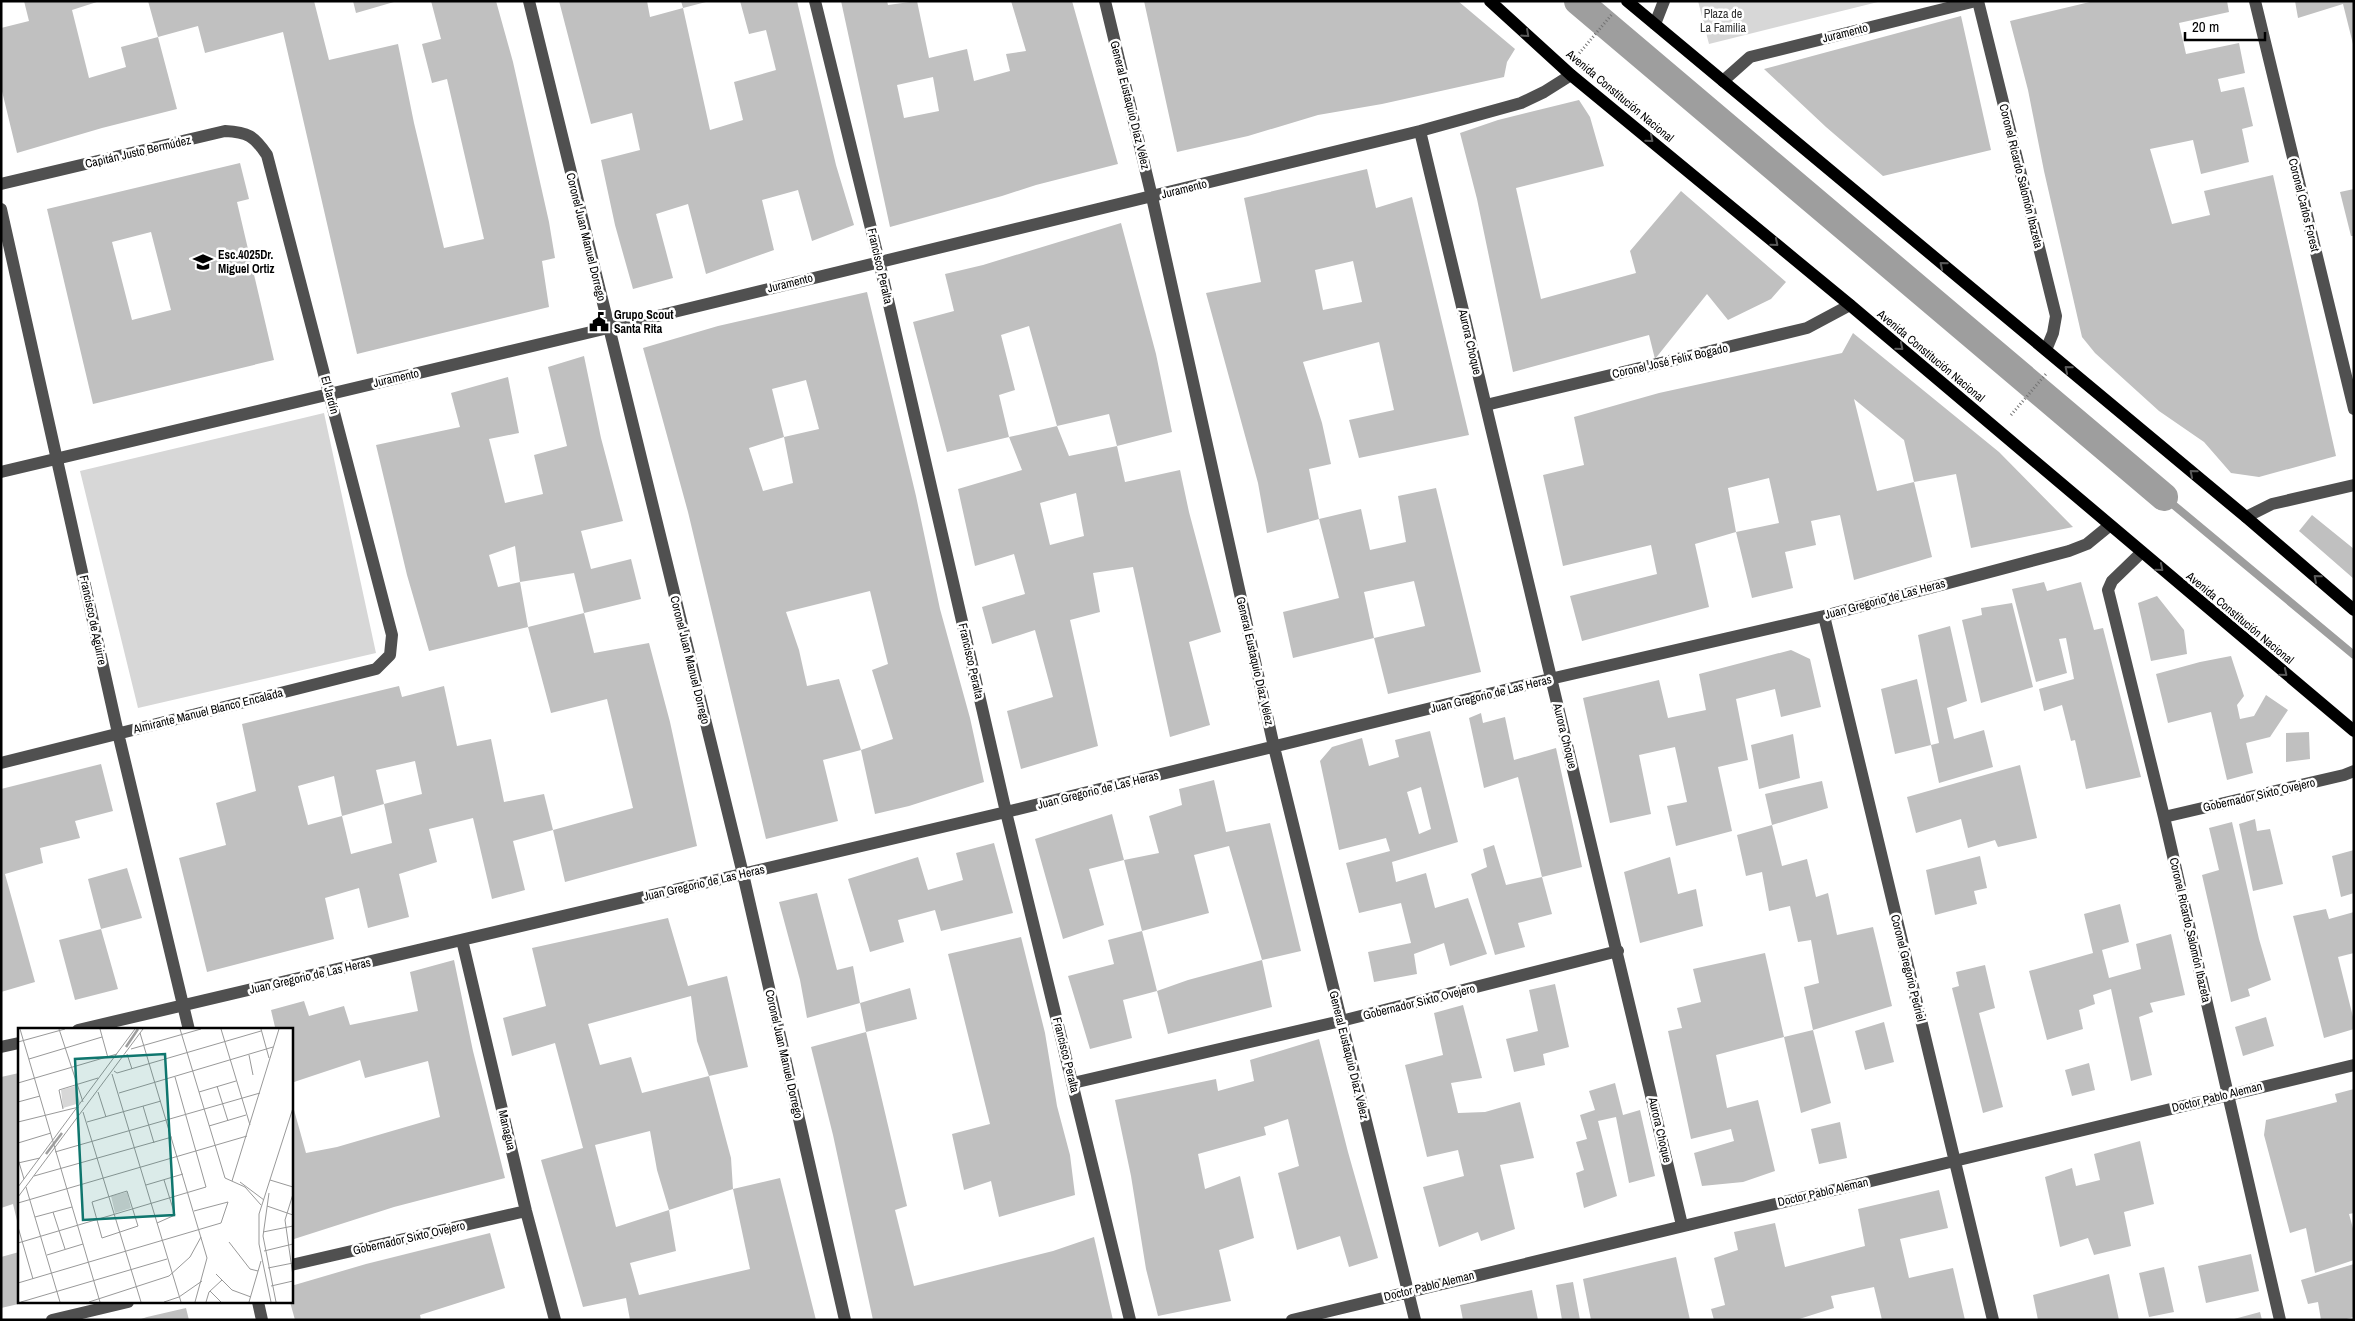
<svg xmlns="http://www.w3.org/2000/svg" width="2355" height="1321" viewBox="0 0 2355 1321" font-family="'Archivo Narrow',sans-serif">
	<rect width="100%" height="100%" fill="#fff"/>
	<path fill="#d7d7d7" d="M1698 1H1882L1709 44Z
		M324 413 376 653 138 708 80 471Z"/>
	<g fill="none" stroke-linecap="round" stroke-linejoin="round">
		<path stroke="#9e9e9e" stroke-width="8" d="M2164 497 2354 655"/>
		<path stroke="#9e9e9e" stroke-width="28" d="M1578 1 2164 497"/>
	</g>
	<path fill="#c0c0c0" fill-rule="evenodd" d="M24 1H100L72 10 89 78 126 67 121 47 158 37 177 109 102 128 17 153 1 87V28L29 21Z
		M148 1H314L329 60 398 44 414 123 444 248 484 239 447 79 432 83 422 44 441 39 431 1H496L513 62 549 222 555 258 542 261 549 307 357 354 283 32 205 53 198 26 158 37Z
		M353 1H394V2L356 13Z
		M559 1H647L650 17 683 8 710 130 743 120 734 82 776 70 766 30 749 34 740 1H797L836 165 854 225 812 241 798 190 762 200 774 250 706 274 688 204 656 214 673 278 633 289 615 225 601 160 640 150 632 113 591 124Z
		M681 1H706V2L683 8Z
		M841 1H887L888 5 917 1 929 58 967 49 974 81 1010 71 1006 54 1026 51 1011 1H1072L1118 164 1036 185 1002 196 890 227ZM933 77 939 111 904 118 897 85Z
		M1144 1H1458L1515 49 1507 62 1504 77 1382 104 1318 115 1248 136 1177 152Z
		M2094 1H2227L2229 12 2179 23 2186 54 2239 43 2245 73 2218 79 2221 92 2244 87 2253 126 2242 129 2249 162 2201 174 2193 140 2150 149 2172 224 2210 215 2204 191 2273 175 2336 456 2259 477 2231 473 2204 442 2159 411 2095 353 2082 337 2044 171 2028 90 2010 21Z
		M2295 1H2354V48L2343 4 2298 18Z
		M1961 16 1991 150 1883 176 1826 127 1764 69Z
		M1579 100 1590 117 1604 166 1516 188 1541 299 1636 273 1630 251 1681 191 1786 282 1771 299 1728 320 1707 294 1655 359 1649 335 1513 372 1477 199 1460 133 1498 120Z
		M240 163 249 199 237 202 274 360 93 404 47 209ZM151 232 171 310 132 320 112 242Z
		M1367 169 1376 208 1412 197 1469 435 1359 458 1349 420 1394 410 1379 342 1303 362 1322 423 1331 464 1309 469 1319 519 1267 533 1258 483 1206 293 1261 282 1244 198ZM1353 261 1362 302 1323 310 1315 270Z
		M2354 189V236H2351L2340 192Z
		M1121 223 1156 354 1172 432 1117 446 1109 414 1057 426 1029 326 1001 335 1015 390 999 395 1009 437 1057 426 1069 456 1117 446 1125 482 1180 470 1189 512 1221 632 1189 642 1210 725 1170 737 1133 567 1093 573 1100 612 1070 620 1098 746 1021 769 1007 711 1053 697 1035 630 992 644 982 607 1025 594 1014 554 975 566 958 489 1022 470 1009 437 947 452 913 322 954 311 945 274 983 265ZM1076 493 1084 536 1050 545 1040 503Z
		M867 292 916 496 940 609 970 718 984 782 909 806 875 814 861 750 823 760 838 821 766 839 688 512 643 348 718 326ZM806 380 819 429 784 437 793 483 763 491 749 448 784 437 772 389ZM870 591 888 664 872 670 893 739 861 750 839 679 807 686 799 650 786 612Z
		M1853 333 1999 452 2073 527 1971 548 1956 474 1914 482 1932 557 1854 580 1840 515 1811 521 1816 545 1785 552 1793 588 1752 598 1736 532 1779 523 1769 478 1728 488 1736 532 1695 544 1709 607 1582 641 1570 596 1657 574 1651 545 1563 566 1543 475 1584 465 1574 417 1659 393 1842 353ZM1854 399 1904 440 1914 482 1877 491Z
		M584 356 601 438 623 521 581 531 591 569 631 559 641 599 584 613 574 573 520 582 515 546 489 555 498 587 520 582 528 627 429 651 407 575 376 445 460 427 451 393 508 377 519 433 489 439 505 503 543 494 534 455 567 446 548 367Z
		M1436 488 1481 672 1388 694 1374 638 1425 626 1414 581 1364 592 1374 638 1293 658 1283 612 1339 598 1319 519 1361 509 1370 550 1406 542 1398 496Z
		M2312 515 2354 549V579L2299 531Z
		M2044 582 2047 591 2081 582 2094 630 2103 628 2141 777 2086 789 2075 740 2071 741 2062 705 2044 711 2039 689 2074 679 2066 638 2059 639 2067 673 2036 682 2012 589Z
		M2157 596 2184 630 2187 654 2151 661 2138 603Z
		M2012 603 2033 687 1981 703 1962 620 1982 615 1981 608Z
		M584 613 594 653 649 643 670 722 697 846 565 882 553 830 513 841 525 890 492 899 473 818 429 829 437 862 399 874 409 917 368 928 359 888 325 898 334 939 207 972 179 858 226 845 216 803 256 791 242 724 399 686 402 697 444 686 457 746 491 739 504 802 544 794 553 830 633 808 607 699 551 713 528 627ZM415 761 422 794 384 804 392 843 351 854 342 816 308 825 298 786 334 776 342 816 384 804 376 770Z
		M1950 626 1967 701 1947 708 1954 739 1984 730 1993 767 1939 783 1931 745 1939 743 1918 635Z
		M1791 650 1810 659 1821 707 1781 717 1775 689 1736 699 1748 760 1718 767 1732 831 1676 846 1667 806 1687 802 1675 747 1639 755 1651 814 1610 823 1583 698 1659 680 1668 718 1706 710 1699 674Z
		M2231 656 2244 696 2237 705 2240 719 2254 716 2266 695 2288 710 2270 737 2246 743 2253 773 2227 780 2211 712 2168 723 2156 674 2200 662Z
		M1917 679 1931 745 1895 754 1881 689Z
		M1481 713 1483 723 1505 717 1514 760 1556 748 1582 867 1542 877 1518 777 1484 788 1469 718Z
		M1430 731 1458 842 1392 862 1396 882 1426 873 1435 908 1468 898 1487 954 1450 966 1444 943 1414 954 1417 974 1374 982 1368 952 1411 943 1401 903 1359 913 1346 863 1390 851 1386 838 1339 850 1320 761 1332 747 1362 738 1369 766 1399 757 1395 740ZM1421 787 1431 829 1419 834 1407 792Z
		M2309 732 2310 759 2286 762V733Z
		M1793 734 1800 778 1759 789 1751 745Z
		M101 764 113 811 75 821 80 838 40 848 43 863 5 874 35 982 1 992V789Z
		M2020 765 2037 838 1998 847 1995 840 1968 848 1961 819 1916 833 1907 797Z
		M1214 780 1226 832 1270 823 1301 951 1262 960 1272 1007 1168 1034 1157 991 1188 980 1262 960 1229 846 1194 855 1209 913 1142 931 1124 860 1159 853 1149 816 1182 805 1179 789Z
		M1822 781 1828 808 1772 825 1765 794Z
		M1112 814 1124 860 1089 869 1104 925 1063 939 1035 839Z
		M2255 819 2257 831 2270 829 2283 884 2253 891 2239 824Z
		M2232 822 2259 939 2271 980 2248 989 2250 996 2231 1002 2202 875 2219 870 2209 828Z
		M1772 825 1782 866 1807 859 1816 897 1828 893 1837 935 1873 927 1892 1006 1813 1030 1804 987 1819 983 1811 940 1798 942 1790 906 1769 911 1762 872 1746 876 1737 835Z
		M994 843 1013 913 941 931 935 910 898 920 904 942 870 952 848 879 918 857 928 890 963 880 956 853Z
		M1494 845 1506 885 1542 877 1552 914 1518 923 1525 947 1495 955 1471 874 1487 867 1483 849Z
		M2354 850V893L2341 897 2332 856Z
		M1980 856 1987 888 1974 891 1977 904 1935 915 1926 870Z
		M1670 857 1678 894 1696 889 1703 926 1640 943 1624 872Z
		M127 868 142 918 101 929 88 879Z
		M817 893 837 970 853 966 860 1003 910 988 917 1019 866 1032 860 1003 807 1018 800 980 779 902Z
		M2120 904 2129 942 2102 950 2109 978 2141 969 2136 944 2171 934 2185 995 2150 1003 2153 1012 2139 1017 2152 1075 2131 1081 2111 989 2093 995 2095 1004 2079 1010 2083 1029 2047 1040 2029 971 2093 953 2084 914Z
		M2326 909 2329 919 2354 912V953L2338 957 2354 1021V1029L2324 1038 2293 916Z
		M668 918 688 986 727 976 748 1067 709 1076 697 1041 691 996 588 1024 600 1065 631 1057 642 1093 709 1076 731 1158 733 1189 669 1210 676 1251 630 1263 639 1295 750 1269 733 1189 780 1178 816 1320H630L626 1298 583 1307 541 1160 583 1148 555 1043 512 1056 503 1018 546 1006 532 948ZM650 1131 657 1170 669 1210 616 1227 595 1145Z
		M101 929 118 989 75 1000 59 940Z
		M1142 931 1157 991 1123 1000 1132 1038 1090 1049 1068 976 1114 964 1108 940Z
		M1021 937 1045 1033 1057 1106 1070 1155 1075 1195 999 1217 991 1181 964 1190 952 1134 990 1124 948 954Z
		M1765 953 1784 1037 1716 1055 1727 1108 1758 1100 1775 1171 1743 1182 1702 1186 1694 1153 1734 1141 1731 1129 1691 1139 1668 1031 1682 1028 1677 1008 1701 1002 1693 969Z
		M454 960 473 1051 505 1178 394 1207 291 1240V1099L306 1153 337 1147 440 1117 428 1061 365 1078 360 1060 291 1083V1030H266L275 1027 271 1010 304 1001 309 1016 344 1006 350 1025 418 1011 410 972Z
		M1985 965 1995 1008 1979 1013 2003 1107 1983 1113 1952 988 1959 986 1956 972Z
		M1555 984 1569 1047 1543 1054 1545 1065 1514 1072 1506 1039 1538 1031 1529 990Z
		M1463 1005 1482 1078 1451 1083 1458 1113 1485 1112 1520 1102 1534 1158 1500 1165 1515 1229 1481 1241 1478 1232 1439 1247 1423 1187 1464 1176 1458 1150 1427 1157 1405 1065 1443 1055 1434 1013Z
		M2266 1017 2274 1046 2243 1056 2235 1027Z
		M1884 1022 1894 1062 1865 1070 1855 1031Z
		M1813 1030 1831 1103 1801 1113 1784 1037Z
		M866 1032 907 1206 895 1210 914 1286 1053 1251 1094 1237 1113 1320H873L833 1135 811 1047Z
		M1319 1039 1348 1152 1378 1258 1349 1267 1340 1236 1297 1250 1278 1173 1299 1166 1288 1119 1264 1127 1266 1135 1198 1154 1205 1189 1240 1176 1254 1238 1219 1250 1231 1301 1158 1316 1146 1269 1131 1176 1115 1100 1216 1079 1218 1091 1254 1081 1250 1060Z
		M2089 1063 2095 1090 2072 1096 2065 1070Z
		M19 1073V1225H18L13 1204 1 1208V1077Z
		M1615 1083 1623 1115 1640 1110 1655 1176 1629 1183 1616 1117 1598 1121 1617 1196 1584 1208 1576 1173 1584 1170 1576 1142 1587 1139 1580 1115 1595 1110 1589 1091Z
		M2354 1089V1213L2349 1214 2354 1232V1260L2315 1273 2306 1228 2290 1233 2264 1135 2266 1120 2337 1102 2335 1094Z
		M1840 1122 1847 1158 1819 1164 1811 1129Z
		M2140 1141 2154 1204 2124 1212 2131 1246 2094 1255 2088 1238 2060 1247 2045 1177 2072 1168 2076 1186 2100 1180 2094 1154Z
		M1939 1190 1948 1228 1900 1239 1909 1278 1953 1268 1965 1320H1882L1874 1287 1831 1296 1834 1308 1796 1320H1714L1711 1309 1725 1305 1714 1258 1738 1250 1734 1232 1775 1223 1785 1267 1865 1246 1858 1209Z
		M490 1233 505 1288 420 1315 421 1320H295L290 1302 291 1286 366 1264Z
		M19 1252V1302L23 1303 1 1308V1257Z
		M2251 1254 2259 1291 2206 1303 2198 1266Z
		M1676 1257 1690 1320H1591L1583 1279Z
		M2354 1264V1317L2343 1320H2321L2318 1302 2308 1304 2301 1280Z
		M2164 1267 2174 1312 2149 1317 2139 1273Z
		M2109 1274 2119 1320H2038L2033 1295Z
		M1573 1282 1580 1320H1562L1556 1285Z
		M1532 1290 1538 1320H1463L1460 1305Z
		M186 1308 189 1320H138L147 1317Z
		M2260 1312 2262 1320H2234V1319Z"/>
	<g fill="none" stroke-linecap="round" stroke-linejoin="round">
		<path stroke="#727272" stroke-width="3" stroke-dasharray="1 2.5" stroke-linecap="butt" d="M1577 56 1613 13
			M2011 415 2046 374"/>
		<path stroke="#505050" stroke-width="12" d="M529 1 743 874 845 1320
			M815 1 879 261 1006 812 1130 1320
			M1105 1 1152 197 1274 747 1415 1320
			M1978 1 2056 316 2053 333 2046 350
			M2255 1 2354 409
			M1655 24 1664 1
			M1723 81 1750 57 1976 1
			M1420 131 1682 1225
			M1 184 225 131C248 132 254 136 267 155L392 635 390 655 376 669 1 763
			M1 209 118 733 189 1030
			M1486 405 1807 328 1850 305
			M1 472 608 328 1420 131 1521 103 1544 92 1571 75
			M2246 517 2272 504 2354 485
			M2141 553 2112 581 2108 590 2164 817 2280 1320
			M1824 616 1993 1320
			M2164 817 2344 775 2354 771
			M462 940 526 1211 555 1320
			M78 1030 1006 812 1550 679 1824 616 2069 551 2087 544 2109 526
			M1 1047 19 1043
			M1073 1083 1341 1021 1618 951
			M291 1265 526 1211
			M258 1302 262 1320
			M52 1320 128 1302
			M1292 1320 2354 1065"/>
		<path stroke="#000" stroke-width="12" d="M1490 1 1571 75 1850 305 2354 731
			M1627 1 2246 517 2354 610"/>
	</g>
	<defs><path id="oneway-chevron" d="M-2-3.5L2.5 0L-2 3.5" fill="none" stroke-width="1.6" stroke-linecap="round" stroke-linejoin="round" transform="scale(1.25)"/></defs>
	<g stroke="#595959">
		<use href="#oneway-chevron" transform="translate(1526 34) rotate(42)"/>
		<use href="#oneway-chevron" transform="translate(1650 139) rotate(40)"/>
		<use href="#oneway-chevron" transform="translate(1775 243) rotate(40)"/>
		<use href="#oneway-chevron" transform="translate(1943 265) rotate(-140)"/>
		<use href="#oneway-chevron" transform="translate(1900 347) rotate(40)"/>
		<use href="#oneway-chevron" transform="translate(2068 369) rotate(-140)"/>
		<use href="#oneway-chevron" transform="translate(2193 473) rotate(-140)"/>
		<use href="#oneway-chevron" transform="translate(2160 568) rotate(40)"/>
		<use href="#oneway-chevron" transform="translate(2317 578) rotate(-139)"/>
		<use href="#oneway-chevron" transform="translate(2284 673) rotate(40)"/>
	</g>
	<defs>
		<symbol id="school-bare" viewBox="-9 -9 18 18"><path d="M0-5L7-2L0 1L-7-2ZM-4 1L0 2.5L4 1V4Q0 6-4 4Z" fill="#000" stroke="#fff" stroke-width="2.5" paint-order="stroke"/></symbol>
		<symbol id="civic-bare" viewBox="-9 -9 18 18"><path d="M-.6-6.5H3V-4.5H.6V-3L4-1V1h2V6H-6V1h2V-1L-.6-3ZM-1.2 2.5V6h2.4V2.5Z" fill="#000" stroke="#fff" stroke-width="2.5" paint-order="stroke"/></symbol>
	</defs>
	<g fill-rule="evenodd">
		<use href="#school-bare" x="189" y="248" width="28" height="28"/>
		<use href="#civic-bare" x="585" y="308" width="28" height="28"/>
	</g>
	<g text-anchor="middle" stroke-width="5" stroke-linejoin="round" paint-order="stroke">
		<g font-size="12" fill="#2e2e2e" stroke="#fff">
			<text x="1723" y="18">Plaza de<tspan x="1723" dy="14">La Familia</tspan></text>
		</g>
		<g font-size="12" fill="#000" stroke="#fff">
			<text transform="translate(1845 33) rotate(-14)" y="4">Juramento</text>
			<text transform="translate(1620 96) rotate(40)" y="4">Avenida Constitución Nacional</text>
			<text transform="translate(1130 105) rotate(76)" y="4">General Eustaquio Díaz Vélez</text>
			<text transform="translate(138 152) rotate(-13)" y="4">Capitán Justo Bermúdez</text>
			<text transform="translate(2021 176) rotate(76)" y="4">Coronel Ricardo Salomón Ibazeta</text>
			<text transform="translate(1184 189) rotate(-14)" y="4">Juramento</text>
			<text transform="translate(2304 205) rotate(76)" y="4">Coronel Carlos Forest</text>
			<text transform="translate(586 237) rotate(76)" y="4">Coronel Juan Manuel Dorrego</text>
			<text transform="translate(880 266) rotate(77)" y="4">Francisco Peralta</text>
			<text transform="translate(790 283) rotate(-14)" y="4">Juramento</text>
			<text transform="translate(1470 342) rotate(77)" y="4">Aurora Choque</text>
			<text transform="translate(1931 356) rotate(40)" y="4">Avenida Constitución Nacional</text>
			<text transform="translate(1670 361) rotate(-13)" y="4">Coronel José Felix Bogado</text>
			<text transform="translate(396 378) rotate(-13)" y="4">Juramento</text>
			<text transform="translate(330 395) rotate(75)" y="4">El Jardín</text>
			<text transform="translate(1885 599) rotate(-15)" y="4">Juan Gregorio de Las Heras</text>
			<text transform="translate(2240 618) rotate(40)" y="4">Avenida Constitución Nacional</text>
			<text transform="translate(93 620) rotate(78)" y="4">Francisco de Aguirre</text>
			<text transform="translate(690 660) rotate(76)" y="4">Coronel Juan Manuel Dorrego</text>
			<text transform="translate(971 661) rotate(77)" y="4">Francisco Peralta</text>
			<text transform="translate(1255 661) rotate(77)" y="4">General Eustaquio Díaz Vélez</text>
			<text transform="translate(1491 694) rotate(-14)" y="4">Juan Gregorio de Las Heras</text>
			<text transform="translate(208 711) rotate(-14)" y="4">Almirante Manuel Blanco Encalada</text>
			<text transform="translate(1565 736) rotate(76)" y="4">Aurora Choque</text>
			<text transform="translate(1098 790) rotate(-14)" y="4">Juan Gregorio de Las Heras</text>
			<text transform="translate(2259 795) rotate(-13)" y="4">Gobernador Sixto Ovejero</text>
			<text transform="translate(704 883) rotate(-13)" y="4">Juan Gregorio de Las Heras</text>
			<text transform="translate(2190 930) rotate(77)" y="4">Coronel Ricardo Salomón Ibazeta</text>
			<text transform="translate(1908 968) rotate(76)" y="4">Coronel Gregorio Pedriel</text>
			<text transform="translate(310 976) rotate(-13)" y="4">Juan Gregorio de Las Heras</text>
			<text transform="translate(1419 1002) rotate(-14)" y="4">Gobernador Sixto Ovejero</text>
			<text transform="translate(784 1054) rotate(77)" y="4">Coronel Juan Manuel Dorrego</text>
			<text transform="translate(1066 1055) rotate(76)" y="4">Francisco Peralta</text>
			<text transform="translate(1349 1055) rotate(76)" y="4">General Eustaquio Díaz Vélez</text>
			<text transform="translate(2217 1097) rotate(-14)" y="4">Doctor Pablo Aleman</text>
			<text transform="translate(507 1130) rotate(77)" y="4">Managua</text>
			<text transform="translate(1660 1130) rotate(77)" y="4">Aurora Choque</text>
			<text transform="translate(1823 1192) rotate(-13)" y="4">Doctor Pablo Aleman</text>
			<text transform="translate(409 1238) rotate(-13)" y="4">Gobernador Sixto Ovejero</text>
			<text transform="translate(1429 1286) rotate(-14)" y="4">Doctor Pablo Aleman</text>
		</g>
		<g font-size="12" font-weight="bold" fill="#000" stroke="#fff" text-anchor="start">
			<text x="218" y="259">Esc.4025Dr.<tspan x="218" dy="14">Miguel Ortiz</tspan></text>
			<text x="614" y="319">Grupo Scout<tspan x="614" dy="14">Santa Rita</tspan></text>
		</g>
	</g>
	<g transform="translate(18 1028)">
		<rect width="275" height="275" fill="#fff"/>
		<path d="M57 58 62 75 45 80 43 62ZM109 164 113 180 97 185 93 168Z" fill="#d7d7d7"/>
		<path fill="none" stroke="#9e9e9e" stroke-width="2.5" d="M108 19 120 1M28 126 44 105"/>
		<path fill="none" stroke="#999" stroke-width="1" d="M2 1 82 274M41 1 65 74M82 1 90 30M162 1 207 150 227 159 243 177M203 1 232 97M243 1 251 30M122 5 189 230 177 274M0 14 47 1M113 21 183 1M109 26 114 41M231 27 235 47M11 31 84 9M96 43 99 45 243 3M94 46 163 274M0 55 99 26M199 58 210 93M80 64 88 89M181 64 218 53M101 65 255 19M0 74 22 68M125 78 136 115M45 81 41 62 80 50M65 84 123 274M0 94 61 79M69 94 143 73M191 98 228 87M0 115 33 105M37 124 242 65M0 131 6 151M0 135 22 130M16 148 154 109M252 152 275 159M214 153 261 1M222 154 246 172M128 157 165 146M0 159 117 1M8 159 42 274M109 163 120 198 84 210 74 174ZM251 165 245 208 258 274M275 166 267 192 275 248M0 169 125 1M0 175 229 108M249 178 275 187M35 184 47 221M17 189 54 179M139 195 157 187 146 152M0 199 15 251M245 204 275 198M211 214 232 241 240 243M0 215 188 159 157 49M246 223 275 216M29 227 65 216M250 240 275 235M198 246 214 262 233 269M0 255 203 195 210 174 176 183M253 258 275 253M192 263 203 274M3 274 149 231M71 274 151 248 172 229 183 209M146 274 161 269 184 253M188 274 191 264 204 252M231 274 243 233M253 274 241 216V186L275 80"/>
		<path fill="#0f766e" fill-opacity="0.15" stroke="#0f766e" stroke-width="2.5" d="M147 26 156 187 65 192 57 31Z"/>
		<rect width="275" height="275" fill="none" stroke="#000" stroke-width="2.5"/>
	</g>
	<rect width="2355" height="1321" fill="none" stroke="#000000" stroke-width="5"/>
	<path d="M2185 32v8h80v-8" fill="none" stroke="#000000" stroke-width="2.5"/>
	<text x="2192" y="32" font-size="15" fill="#000000" stroke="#ffffff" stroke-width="4" paint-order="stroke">20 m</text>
</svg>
